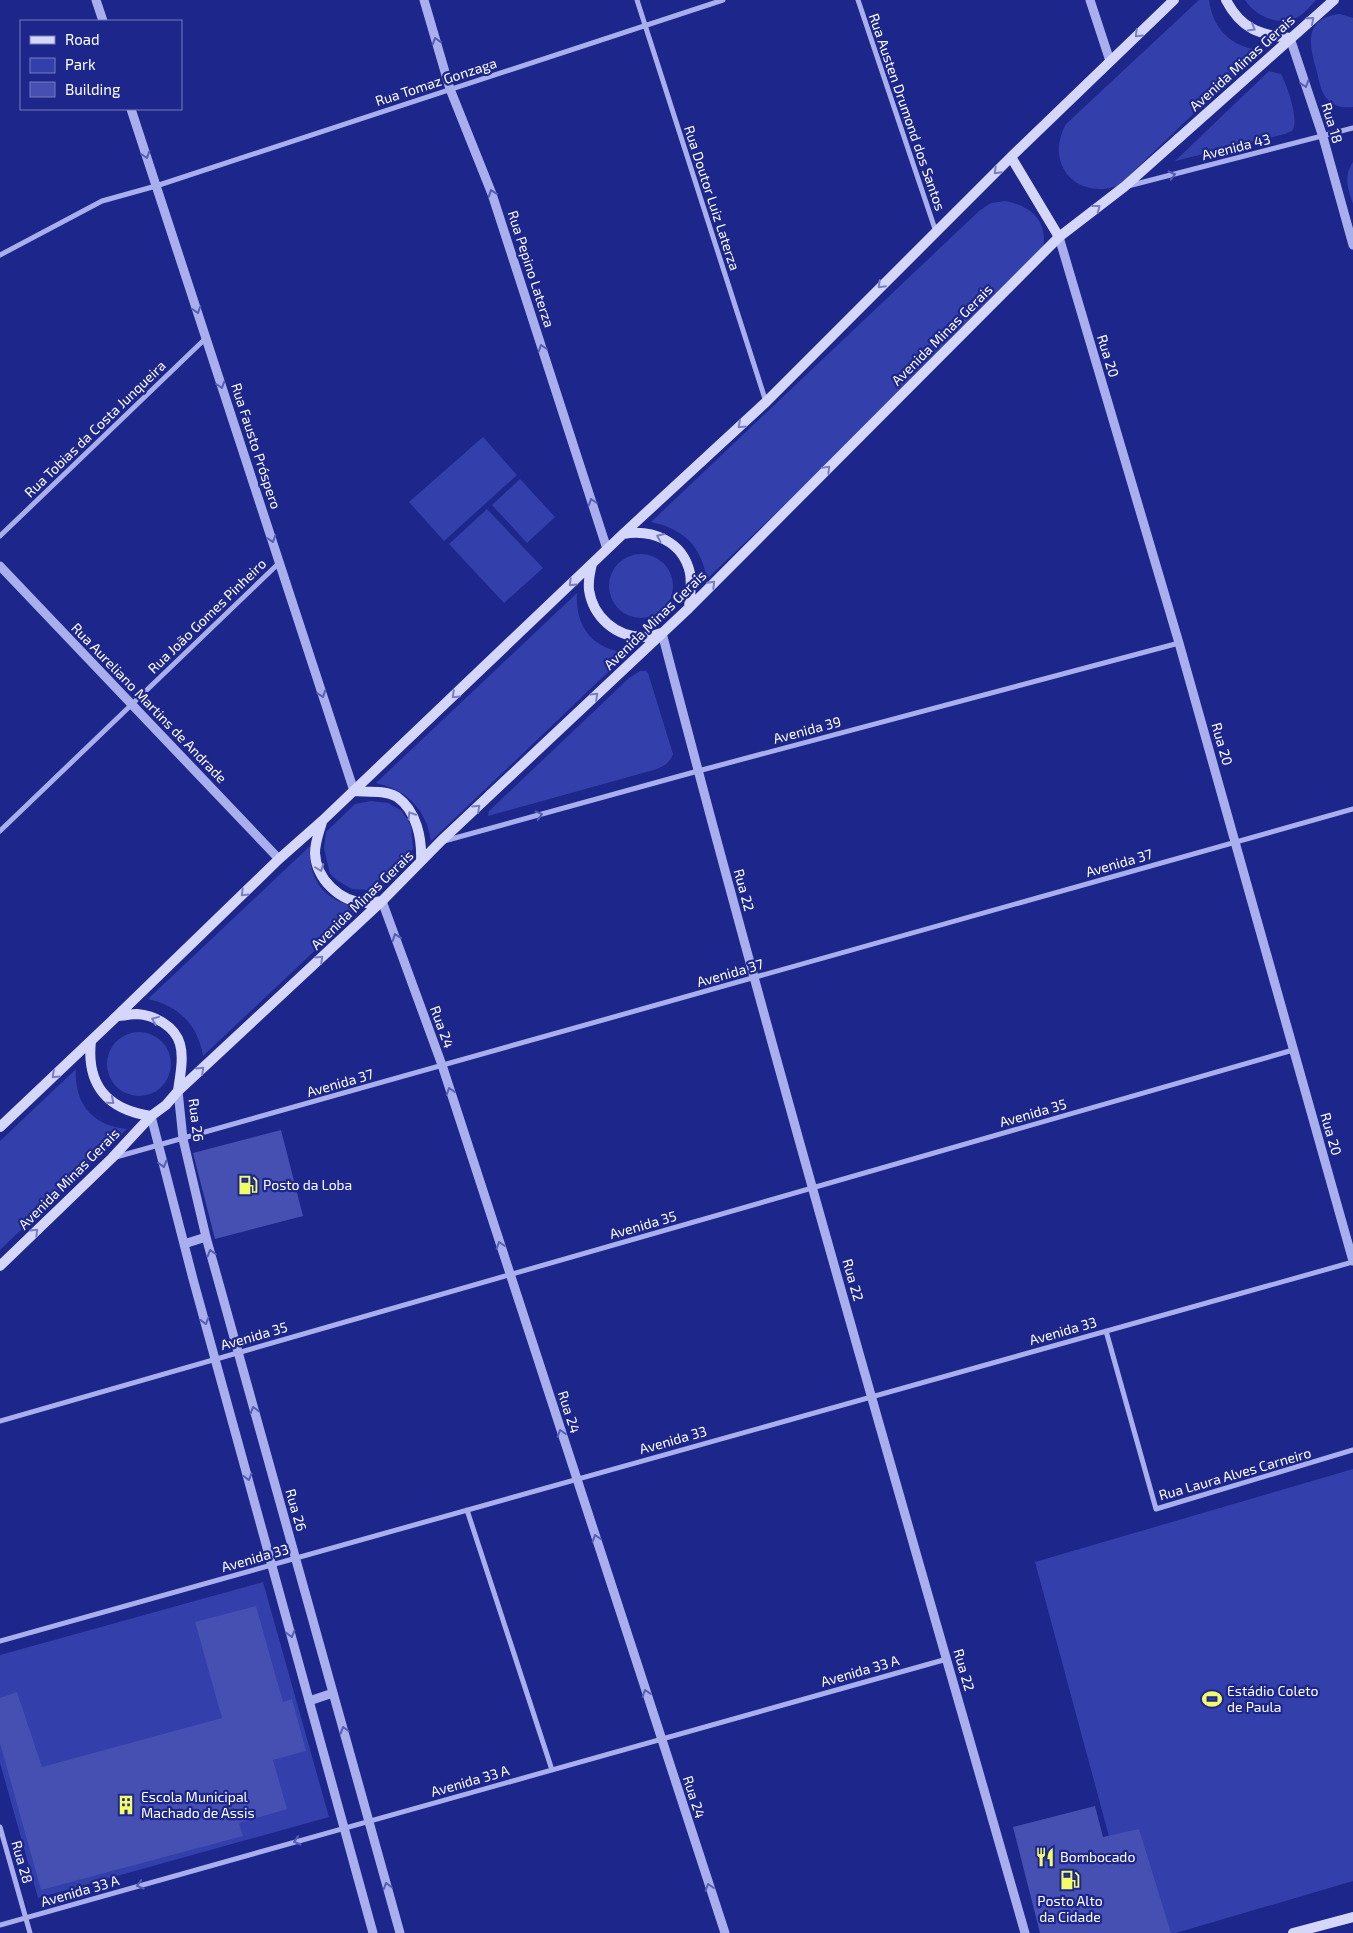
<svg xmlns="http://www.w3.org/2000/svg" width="1353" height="1933" viewBox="0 0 1353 1933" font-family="'Exo 2',sans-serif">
	<rect width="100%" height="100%" fill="#1d268a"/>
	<path fill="#333faa" d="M1199 0H1209C1213 29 1231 47 1260 50L1118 186C1076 200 1044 164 1066 124Z
		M1245 0H1316C1311 5 1305 13 1298 17 1280 27 1256 17 1245 0Z
		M1340 14 1353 18V107C1344 108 1335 107 1328 100 1321 93 1319 81 1317 72 1309 45 1303 18 1340 14Z
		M1269 71 1281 74C1287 85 1300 121 1292 131L1285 134 1175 161Z
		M1353 162V204C1348 189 1343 176 1353 162Z
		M1005 201C1039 207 1052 230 1039 262L707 579C701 546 684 529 651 522L979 211 991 203Z
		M483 437 517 475 444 541 409 502Z
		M520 479 555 517 527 543 492 505Z
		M487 509 543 568 504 603 449 544Z
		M609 586a32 32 0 1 1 64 0a32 32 0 1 1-64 0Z
		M577 593C575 628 593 649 628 653L431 841C426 809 407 790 376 783Z
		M640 671H646L648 673 673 754C668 768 656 769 643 773L488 816 489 811 628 679Z
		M371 801 388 803 402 811 411 826 413 848 407 862 383 886 368 890 352 889 338 881 330 874 324 848 326 832 355 804Z
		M310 846C308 882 326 903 361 907L203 1056C198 1025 179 1006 148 999Z
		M107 1064a32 32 0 1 1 64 0a32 32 0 1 1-64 0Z
		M76 1069C74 1103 92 1126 127 1129L0 1250V1141Z
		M1353 1469V1881L1176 1933H1135L1035 1562Z
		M263 1582 329 1817 38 1898 0 1763V1655Z"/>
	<path fill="#4550b2" d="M281 1130 303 1216 215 1239 193 1153Z
		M256 1606 283 1702 292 1699 306 1751 273 1760 287 1809 239 1823 243 1836 41 1890 0 1743V1698L17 1692 42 1767 222 1718 195 1622Z
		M1095 1806 1103 1837 1139 1829 1171 1933H1040L1013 1827Z"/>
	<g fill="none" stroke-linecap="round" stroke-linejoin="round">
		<path stroke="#a8afec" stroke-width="5" d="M637 0 766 402
			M858 0 936 232
			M1128 186 1353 128
			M0 255 102 201 156 186 723 0
			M0 536 206 338
			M0 831 279 563
			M444 841 698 771 1179 643
			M116 1157 1353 809
			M1106 1331 1156 1509 1353 1450
			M0 1421 1293 1050
			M467 1510 552 1770
			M0 1641 1353 1262
			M0 1827 30 1933
			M0 1925 947 1659"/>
		<path stroke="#a8afec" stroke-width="9" d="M96 0 103 21
			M424 0 450 89 492 194 607 549
			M1090 0 1110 61
			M1290 38 1323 137 1353 245
			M131 109 354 791
			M1059 237 1179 643 1353 1261
			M0 566 279 859
			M662 633C775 1068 901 1500 1025 1933
			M382 901 442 1065 725 1933
			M178 1091 183 1139 206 1237 400 1933
			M151 1116 193 1279 373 1933
			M184 1244 206 1237
			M309 1701 333 1693"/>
		<path stroke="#d4d7f9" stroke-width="10" d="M1226 0C1241 29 1260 35 1290 38
			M1011 157 1059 237
			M623 534C652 529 683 541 690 573 692 585 690 596 689 608
			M592 564C590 572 588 581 589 590 593 617 616 637 643 637 649 637 655 635 661 633
			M354 791C367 792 385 790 397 797 417 811 422 839 421 861
			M322 822C319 832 315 842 315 853 316 879 340 902 366 903 371 903 377 902 382 901
			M117 1016C123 1016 131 1014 137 1014 154 1015 175 1026 180 1044 184 1058 180 1076 178 1091
			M91 1041C86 1085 108 1110 151 1116
			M0 1127 117 1016 279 859 322 821 623 534 766 402 1011 157 1174 0
			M0 1266 112 1158 151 1116 166 1105 178 1091 382 901 441 841 689 608 1059 237 1124 187 1334 0
			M1293 1933 1353 1917"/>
	</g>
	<defs><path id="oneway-chevron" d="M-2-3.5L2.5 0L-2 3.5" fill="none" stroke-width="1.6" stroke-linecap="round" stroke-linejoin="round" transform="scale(1.25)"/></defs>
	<g stroke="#787ec2">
		<use href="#oneway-chevron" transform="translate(1311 20) rotate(-41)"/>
		<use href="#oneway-chevron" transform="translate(1252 28) rotate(30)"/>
		<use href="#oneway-chevron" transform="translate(1138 34) rotate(136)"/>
		<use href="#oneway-chevron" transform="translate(997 171) rotate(135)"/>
		<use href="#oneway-chevron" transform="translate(1097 208) rotate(-38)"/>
		<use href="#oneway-chevron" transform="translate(881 285) rotate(135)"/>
		<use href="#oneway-chevron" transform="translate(741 425) rotate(137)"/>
		<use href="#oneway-chevron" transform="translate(827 469) rotate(-45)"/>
		<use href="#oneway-chevron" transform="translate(660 537) rotate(-156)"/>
		<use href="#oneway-chevron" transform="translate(572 583) rotate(136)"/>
		<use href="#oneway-chevron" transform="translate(712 584) rotate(-45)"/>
		<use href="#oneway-chevron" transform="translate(455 695) rotate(136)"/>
		<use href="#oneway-chevron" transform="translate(595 696) rotate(-43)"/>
		<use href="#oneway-chevron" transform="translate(477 808) rotate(-43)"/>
		<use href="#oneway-chevron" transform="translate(411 815) rotate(-122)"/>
		<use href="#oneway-chevron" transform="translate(320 868) rotate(69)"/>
		<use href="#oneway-chevron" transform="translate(244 893) rotate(136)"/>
		<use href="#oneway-chevron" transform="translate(320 959) rotate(-43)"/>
		<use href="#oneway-chevron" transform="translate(155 1020) rotate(-158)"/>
		<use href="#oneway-chevron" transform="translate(201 1070) rotate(-43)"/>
		<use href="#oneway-chevron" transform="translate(55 1075) rotate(137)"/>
		<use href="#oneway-chevron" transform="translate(111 1101) rotate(40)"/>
		<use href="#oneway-chevron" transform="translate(35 1232) rotate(-44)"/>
	</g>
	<g stroke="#555db1">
		<use href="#oneway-chevron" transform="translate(436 41) rotate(-107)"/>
		<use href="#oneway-chevron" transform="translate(1305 84) rotate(72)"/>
		<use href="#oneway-chevron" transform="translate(146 155) rotate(72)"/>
		<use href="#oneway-chevron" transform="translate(1172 175) rotate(-14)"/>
		<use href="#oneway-chevron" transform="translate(492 193) rotate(-110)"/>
		<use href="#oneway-chevron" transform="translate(197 310) rotate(72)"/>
		<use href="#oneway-chevron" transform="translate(542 348) rotate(-108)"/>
		<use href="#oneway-chevron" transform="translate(221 385) rotate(72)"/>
		<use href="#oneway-chevron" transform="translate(592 502) rotate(-108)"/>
		<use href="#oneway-chevron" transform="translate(272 539) rotate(72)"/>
		<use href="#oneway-chevron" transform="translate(322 694) rotate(72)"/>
		<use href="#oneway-chevron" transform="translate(539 815) rotate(-15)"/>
		<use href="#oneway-chevron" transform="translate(396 937) rotate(-110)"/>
		<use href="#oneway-chevron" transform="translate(450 1091) rotate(-108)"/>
		<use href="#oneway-chevron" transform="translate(163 1164) rotate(75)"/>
		<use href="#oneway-chevron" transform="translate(500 1245) rotate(-108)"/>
		<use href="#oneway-chevron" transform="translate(211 1253) rotate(-106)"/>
		<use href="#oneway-chevron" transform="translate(205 1321) rotate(75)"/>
		<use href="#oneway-chevron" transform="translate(254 1410) rotate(-106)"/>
		<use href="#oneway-chevron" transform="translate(561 1433) rotate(-108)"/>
		<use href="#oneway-chevron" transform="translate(248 1477) rotate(75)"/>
		<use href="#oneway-chevron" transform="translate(596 1538) rotate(-108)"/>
		<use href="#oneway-chevron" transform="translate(291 1634) rotate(75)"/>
		<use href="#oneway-chevron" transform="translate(646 1693) rotate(-108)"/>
		<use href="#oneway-chevron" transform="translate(344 1730) rotate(-106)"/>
		<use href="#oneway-chevron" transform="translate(297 1841) rotate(164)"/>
		<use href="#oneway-chevron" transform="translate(140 1885) rotate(164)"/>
		<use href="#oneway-chevron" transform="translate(387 1886) rotate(-106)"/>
		<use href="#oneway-chevron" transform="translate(709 1887) rotate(-108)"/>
	</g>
	<defs>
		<symbol id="fuel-bare" viewBox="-9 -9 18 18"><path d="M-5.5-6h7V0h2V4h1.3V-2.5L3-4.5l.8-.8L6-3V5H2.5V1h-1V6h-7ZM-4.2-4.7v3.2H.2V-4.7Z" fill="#f2fc66" stroke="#1d268a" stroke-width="2.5" paint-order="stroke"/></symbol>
		<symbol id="stadium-bare" viewBox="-9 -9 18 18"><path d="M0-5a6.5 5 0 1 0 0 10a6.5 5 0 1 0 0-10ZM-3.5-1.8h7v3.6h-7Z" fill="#f2fc66" stroke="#1d268a" stroke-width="2.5" paint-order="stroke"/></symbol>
		<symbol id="building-bare" viewBox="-9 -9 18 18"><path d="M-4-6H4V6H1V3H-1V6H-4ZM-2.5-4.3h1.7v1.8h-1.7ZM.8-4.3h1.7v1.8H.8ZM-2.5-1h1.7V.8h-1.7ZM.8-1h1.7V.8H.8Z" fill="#f2fc66" stroke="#1d268a" stroke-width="2.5" paint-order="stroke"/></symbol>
		<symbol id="restaurant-bare" viewBox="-9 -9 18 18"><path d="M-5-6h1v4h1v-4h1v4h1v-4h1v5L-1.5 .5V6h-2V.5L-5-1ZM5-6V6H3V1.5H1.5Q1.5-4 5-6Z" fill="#f2fc66" stroke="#1d268a" stroke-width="2.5" paint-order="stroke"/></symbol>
	</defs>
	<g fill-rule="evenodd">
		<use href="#fuel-bare" x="234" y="1171" width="28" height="28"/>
		<use href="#stadium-bare" x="1198" y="1685" width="28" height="28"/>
		<use href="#building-bare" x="112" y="1791" width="28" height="28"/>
		<use href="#restaurant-bare" x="1031" y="1843" width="28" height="28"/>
		<use href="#fuel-bare" x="1056" y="1866" width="28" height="28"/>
	</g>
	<g text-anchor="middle" stroke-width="4.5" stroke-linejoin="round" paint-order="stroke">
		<g font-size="14" fill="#fff" stroke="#1d268a">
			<text transform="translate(1242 63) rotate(-42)" y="5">Avenida Minas Gerais</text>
			<text transform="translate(436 82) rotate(-18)" y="5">Rua Tomaz Gonzaga</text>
			<text transform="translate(907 112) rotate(71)" y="5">Rua Austen Drumond dos Santos</text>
			<text transform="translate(1332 123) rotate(73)" y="5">Rua 18</text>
			<text transform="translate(1236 147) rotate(-14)" y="5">Avenida 43</text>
			<text transform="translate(712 198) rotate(72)" y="5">Rua Doutor Luiz Laterza</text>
			<text transform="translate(531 269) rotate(72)" y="5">Rua Pepino Laterza</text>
			<text transform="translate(942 335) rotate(-45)" y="5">Avenida Minas Gerais</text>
			<text transform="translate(1108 356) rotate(73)" y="5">Rua 20</text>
			<text transform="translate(95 429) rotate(-44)" y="5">Rua Tobias da Costa Junqueira</text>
			<text transform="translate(256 446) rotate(72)" y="5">Rua Fausto Próspero</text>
			<text transform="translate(207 616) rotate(-44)" y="5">Rua João Gomes Pinheiro</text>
			<text transform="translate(655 620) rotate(-44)" y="5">Avenida Minas Gerais</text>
			<text transform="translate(149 703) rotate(46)" y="5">Rua Aureliano Martins de Andrade</text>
			<text transform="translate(807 730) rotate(-15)" y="5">Avenida 39</text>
			<text transform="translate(1222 744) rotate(74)" y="5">Rua 20</text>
			<text transform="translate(1119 863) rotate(-16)" y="5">Avenida 37</text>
			<text transform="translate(744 890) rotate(75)" y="5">Rua 22</text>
			<text transform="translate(362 900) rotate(-44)" y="5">Avenida Minas Gerais</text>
			<text transform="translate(730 973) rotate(-16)" y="5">Avenida 37</text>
			<text transform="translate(442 1027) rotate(70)" y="5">Rua 24</text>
			<text transform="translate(340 1083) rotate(-16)" y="5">Avenida 37</text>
			<text transform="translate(1033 1113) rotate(-16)" y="5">Avenida 35</text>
			<text transform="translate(196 1120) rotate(83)" y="5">Rua 26</text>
			<text transform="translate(1331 1134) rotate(74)" y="5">Rua 20</text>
			<text transform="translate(69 1179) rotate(-45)" y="5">Avenida Minas Gerais</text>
			<text transform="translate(643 1225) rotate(-16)" y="5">Avenida 35</text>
			<text transform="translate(853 1280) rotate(74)" y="5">Rua 22</text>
			<text transform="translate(1063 1331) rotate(-16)" y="5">Avenida 33</text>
			<text transform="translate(254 1336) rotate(-16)" y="5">Avenida 35</text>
			<text transform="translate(569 1412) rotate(72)" y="5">Rua 24</text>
			<text transform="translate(673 1440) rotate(-16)" y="5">Avenida 33</text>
			<text transform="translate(1235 1474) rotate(-16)" y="5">Rua Laura Alves Carneiro</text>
			<text transform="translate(296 1510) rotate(74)" y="5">Rua 26</text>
			<text transform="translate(255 1558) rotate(-16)" y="5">Avenida 33</text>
			<text transform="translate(964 1670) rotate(74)" y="5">Rua 22</text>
			<text transform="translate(860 1671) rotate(-16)" y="5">Avenida 33 A</text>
			<text transform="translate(470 1781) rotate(-16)" y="5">Avenida 33 A</text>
			<text transform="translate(694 1797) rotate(72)" y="5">Rua 24</text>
			<text transform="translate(22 1862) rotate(74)" y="5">Rua 28</text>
			<text transform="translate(80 1891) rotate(-16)" y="5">Avenida 33 A</text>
		</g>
		<g font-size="14" fill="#fff" stroke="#1d268a" text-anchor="start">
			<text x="263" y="1190">Posto da Loba</text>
			<text x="1227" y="1696">Estádio Coleto<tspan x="1227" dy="16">de Paula</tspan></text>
			<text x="141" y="1802">Escola Municipal<tspan x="141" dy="16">Machado de Assis</tspan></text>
			<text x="1060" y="1862">Bombocado</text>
			<text x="1070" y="1906" text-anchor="middle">Posto Alto<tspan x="1070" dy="16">da Cidade</tspan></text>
		</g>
	</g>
	<rect x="20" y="20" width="162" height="90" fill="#1d268a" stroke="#777db9"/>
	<rect x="30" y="36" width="25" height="8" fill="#d4d7f9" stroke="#777db9"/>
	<text x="65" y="45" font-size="15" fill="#ffffff">Road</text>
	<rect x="30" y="58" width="25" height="15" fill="#333faa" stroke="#777db9"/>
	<text x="65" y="70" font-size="15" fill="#ffffff">Park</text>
	<rect x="30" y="82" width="25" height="15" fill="#4550b2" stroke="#777db9"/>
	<text x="65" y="95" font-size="15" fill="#ffffff">Building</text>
</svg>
